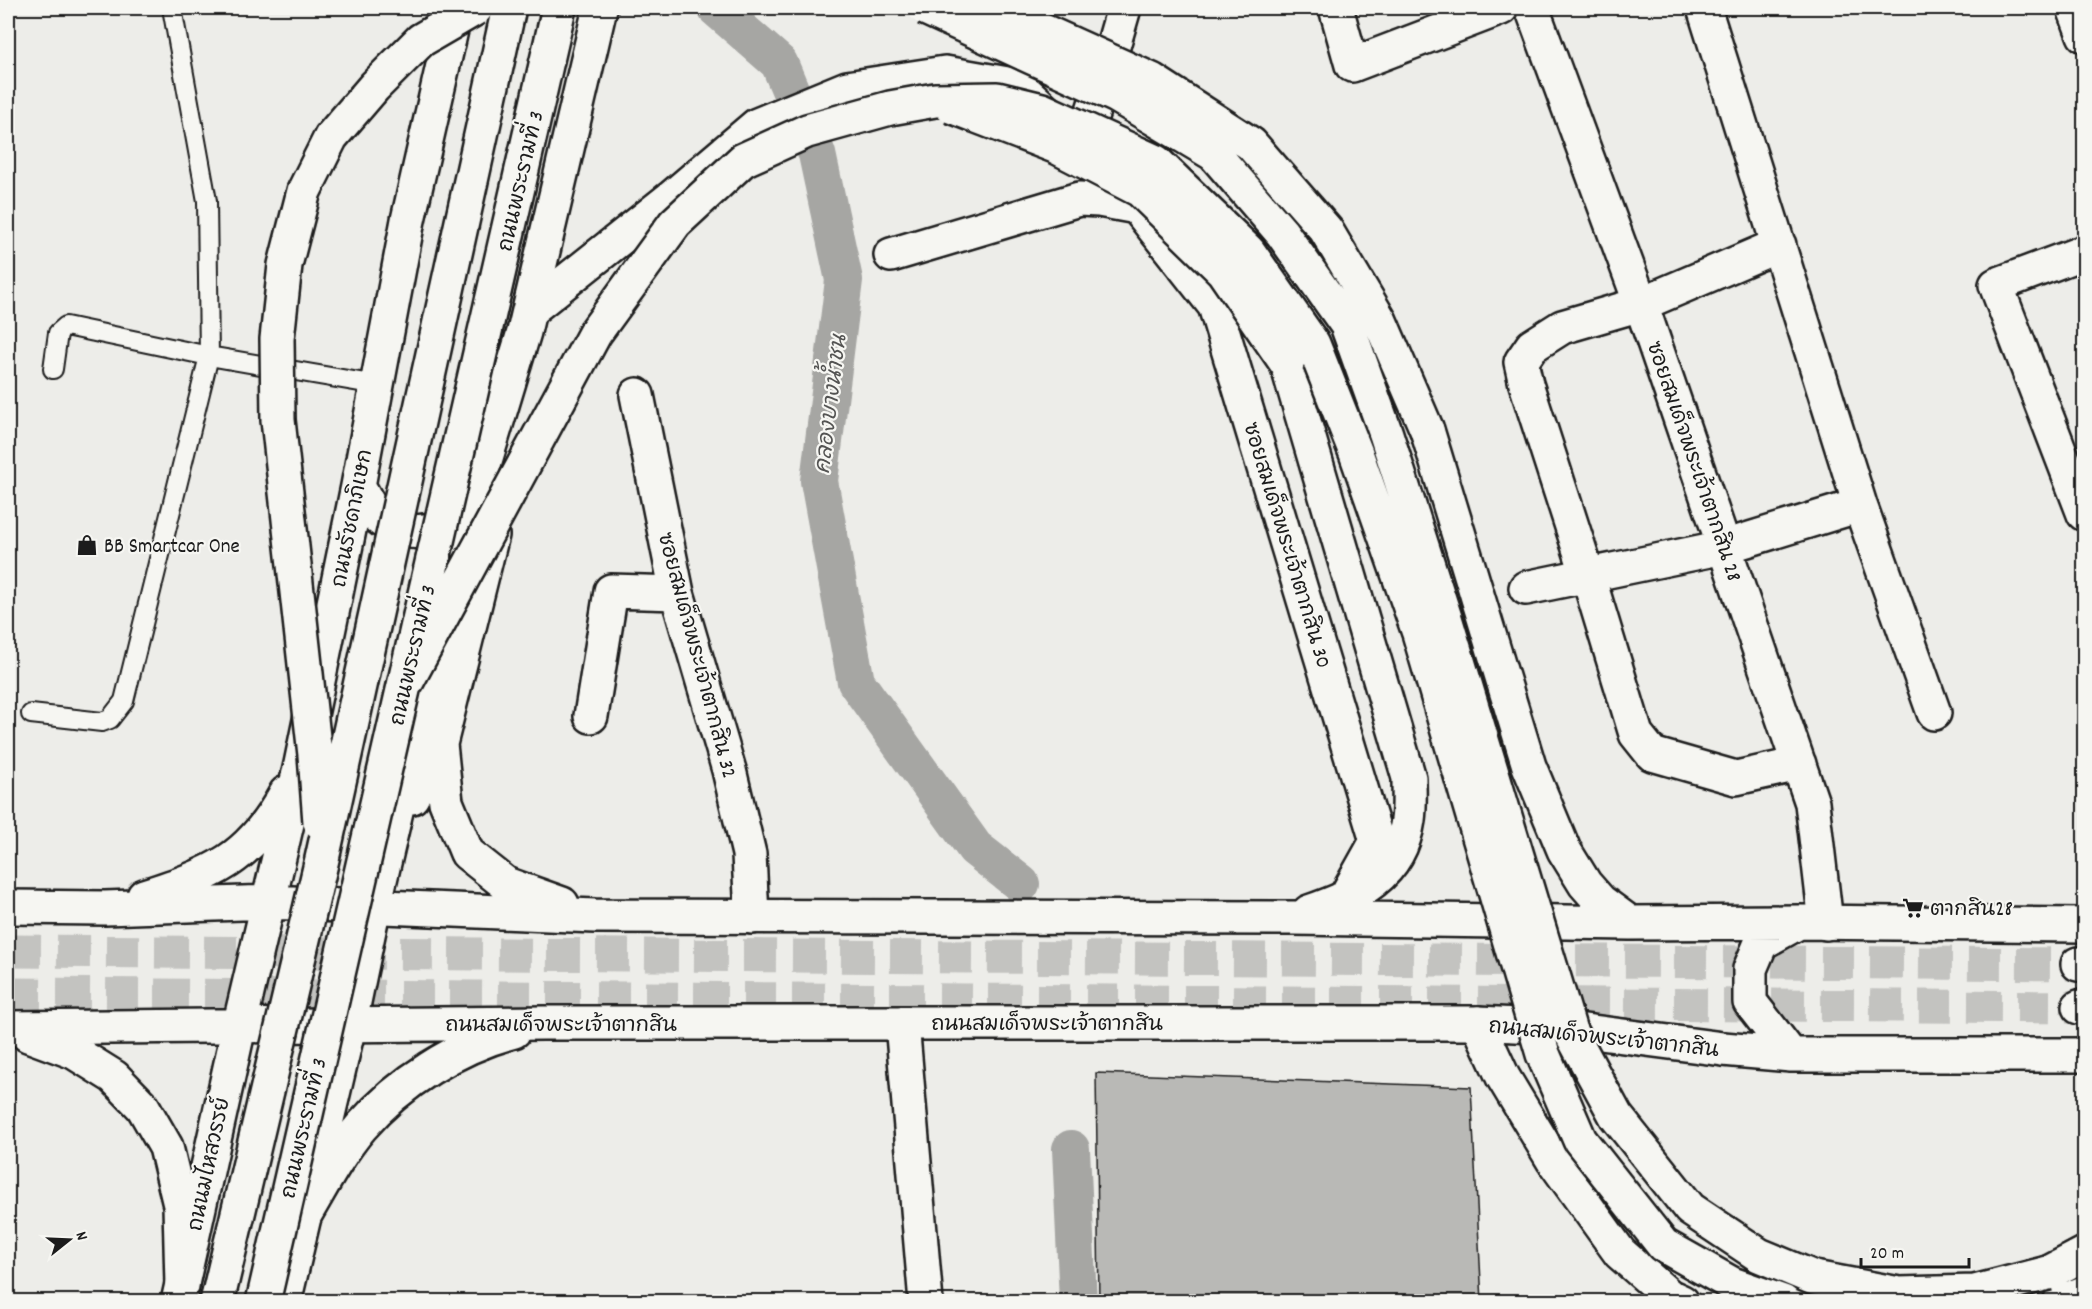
<svg xmlns="http://www.w3.org/2000/svg" width="2092" height="1309" viewBox="0 0 2092 1309" font-family="Dekko,'Playpen Sans Thai',sans-serif">
	<rect width="100%" height="100%" fill="#edede9"/>
	<filter id="ink" filterUnits="userSpaceOnUse"><feTurbulence type="fractalNoise" baseFrequency=".0167" numOctaves="2"/><feDisplacementMap in="SourceGraphic" scale="12" xChannelSelector="R" yChannelSelector="G"/><feConvolveMatrix kernelMatrix="1 2 1 2 8 2 1 2 1" color-interpolation-filters="sRGB"/></filter>
	<g filter="url(#ink)">
		<g fill="none" stroke-linecap="round" stroke-linejoin="round">
			<path stroke="#a6a6a3" stroke-width="38" d="M716 8 779 63 817 154 844 280 819 481 856 682 975 848 1021 884
				M1071 1149 1078 1302"/>
		</g>
		<path fill="#b9b9b6" stroke="#1c1c1c" stroke-width="1.5" d="M1096 1073 1471 1087 1482 1302H1099Z"/>
		<g fill="none" stroke-linecap="round" stroke-linejoin="round">
			<path stroke="#c3c3c0" stroke-width="33" stroke-dasharray="33 16" stroke-linecap="butt" d="M8 951 2078 964
				M8 994 2079 1007"/>
			<defs>
				<path id="service" d="M172 8 207 201 209 356 377 385
					M31 714 102 722 110 719 124 701 209 356 66 326 58 333 53 369"/>
				<path id="minor" d="M1124 8 1105 74 1082 144 1137 207 1215 306 1377 841 1344 900
					M1336 8 1352 65 1501 8
					M1532 8 1641 304 1812 803 1826 923
					M1704 8 1860 505 1934 713
					M2074 8 2084 35
					M1779 245 1641 304 1562 327 1532 346 1521 362 1526 384 1588 576 1636 734 1652 754 1736 778 1799 764
					M2084 252 1996 285 2084 514
					M891 255 1079 199 1099 200 1137 207
					M530 310 671 198 757 125 847 88 945 73 1019 86 1055 119
					M637 395 677 593 729 770 749 854 752 917
					M1526 588 1724 547 1860 505
					M591 716 611 591 677 593
					M902 1023 926 1302
					M1478 1023 1503 1077 1553 1160 1620 1253 1669 1296 1682 1302"/>
				<path id="secondary" d="M178 1302 239 1027
					M284 1302 349 1026"/>
				<path id="primary" d="M1287 364 1409 778C1409 792 1410 806 1408 820 1400 876 1357 896 1309 912
					M1427 430 1529 766 1564 850 1585 884 1600 901 1630 923
					M358 486C364 495 369 507 376 515 398 539 441 535 462 514
					M440 744 446 802 467 853 506 884 562 904
					M412 797 440 744 492 535
					M144 896C213 874 250 860 286 793
					M8 907 105 908 269 902 595 916 1293 918 1630 923 1799 922 2084 925
					M2078 964 2084 965
					M2079 1007H2084
					M349 1026 374 906 413 738 472 504 524 332 600 8
					M239 1027 301 764 358 486 408 220 456 8
					M8 1028 544 1023H1478L1554 1027 1723 1049 1791 1055H2084
					M28 1035 74 1052 114 1077 143 1107 166 1147 180 1205 182 1286
					M1791 1055 1750 1002V969L1761 943 1797 923
					M304 1216C322 1186 338 1154 361 1127 400 1082 455 1047 514 1031
					M2048 1273 2084 1254
					M2060 1302 2084 1293"/>
			</defs>
			<use href="#service" stroke="#1c1c1c" stroke-width="22"/>
			<use href="#minor" stroke="#1c1c1c" stroke-width="38"/>
			<use href="#secondary" stroke="#1c1c1c" stroke-width="38"/>
			<use href="#primary" stroke="#1c1c1c" stroke-width="38"/>
			<use href="#service" stroke="#f6f6f2" stroke-width="18"/>
			<use href="#minor" stroke="#f6f6f2" stroke-width="33"/>
			<use href="#secondary" stroke="#f6f6f2" stroke-width="33"/>
			<use href="#primary" stroke="#f6f6f2" stroke-width="33"/>
			<defs>
				<path id="primary-bridge" d="M925 8 1117 96 1214 154 1282 233 1347 325 1386 434 1445 618 1570 1031 1616 1116 1690 1209 1759 1255 1814 1278 1899 1294 1975 1292 2048 1273
					M982 8 999 11 1152 80 1251 144 1326 230 1380 321 1427 430
					M951 106 1055 146 1140 190 1223 271 1287 364
					M406 683 595 333 675 223 743 160 807 131 890 108 935 100 997 99 1042 110 1156 162 1248 251 1313 344 1356 453 1419 633 1543 1054 1580 1140 1663 1245 1732 1284 1783 1302
					M320 822 315 755 278 420 277 339 285 265 304 191 331 137 374 87 421 40 476 8
					M217 1302 322 859 509 8
					M263 1302 559 8"/>
			</defs>
			<use href="#primary-bridge" stroke="#1c1c1c" stroke-width="38" stroke-linecap="butt"/>
			<use href="#primary-bridge" stroke="#f6f6f2" stroke-width="33"/>
		</g>
	</g>
	<defs>
		<symbol id="shop-bare" viewBox="-9 -9 18 18"><path d="M-5-2.5h2.3a2.7 3.5 0 0 1 5.4 0H5L5.5 6h-11ZM-1.5-2.5h3a1.5 2.3 0 0 0-3 0Z" fill="#1c1c1c" stroke="#f6f6f2" stroke-width="2.5" paint-order="stroke"/></symbol>
		<symbol id="supermarket-bare" viewBox="-9 -9 18 18"><path d="M-6-5.5h2.5l.6 2H6L4.5 2H-2.5L-4.4-4H-6ZM-1.5 3.2a1.3 1.3 0 1 0 .1 0ZM3 3.2a1.3 1.3 0 1 0 .1 0Z" fill="#1c1c1c" stroke="#f6f6f2" stroke-width="2.5" paint-order="stroke"/></symbol>
	</defs>
	<g fill-rule="evenodd">
		<use href="#shop-bare" x="72" y="530" width="30" height="30"/>
		<use href="#supermarket-bare" x="1898" y="893" width="30" height="30"/>
	</g>
	<g text-anchor="middle" stroke-width="4.5" stroke-linejoin="round" paint-order="stroke">
		<g font-size="21" fill="#1c1c1c" stroke="#f6f6f2">
			<text transform="translate(520 181) rotate(-77)" y="7">ถนนพระรามที่ 3</text>
			<text transform="translate(1695 461) rotate(71)" y="7">ซอยสมเด็จพระเจ้าตากสิน 28</text>
			<text transform="translate(351 518) rotate(-79)" y="7">ถนนรัชดาภิเษก</text>
			<text transform="translate(1288 545) rotate(73)" y="7">ซอยสมเด็จพระเจ้าตากสิน 30</text>
			<text transform="translate(412 655) rotate(-77)" y="7">ถนนพระรามที่ 3</text>
			<text transform="translate(698 655) rotate(75)" y="7">ซอยสมเด็จพระเจ้าตากสิน 32</text>
			<text x="1047" y="1030">ถนนสมเด็จพระเจ้าตากสิน</text>
			<text x="561" y="1031">ถนนสมเด็จพระเจ้าตากสิน</text>
			<text transform="translate(1604 1037) rotate(6)" y="7">ถนนสมเด็จพระเจ้าตากสิน</text>
			<text transform="translate(303 1128) rotate(-77)" y="7">ถนนพระรามที่ 3</text>
			<text transform="translate(208 1164) rotate(-78)" y="7">ถนนมไหสวรรย์</text>
		</g>
		<g font-size="21" fill="#1c1c1c" stroke="#f6f6f2" text-anchor="start">
			<text x="104" y="552">BB Smartcar One</text>
			<text x="1930" y="915">ตากสิน28</text>
		</g>
		<g font-size="22" font-style="italic" fill="#535352" stroke="#f6f6f2">
			<text transform="translate(829 404) rotate(-83)" y="8">คลองบางน้ำชน</text>
		</g>
	</g>
	<rect width="2092" height="1309" fill="none" stroke="#f6f6f2" stroke-width="30"/>
	<rect x="15" y="15" width="2062" height="1279" fill="none" stroke="#1c1c1c" stroke-width="2" filter="url(#ink)"/>
	<g transform="translate(69 1240) rotate(72)" stroke="#f6f6f2" stroke-width="4.5" paint-order="stroke">
	<path d="M0-4.5L10 22L0 15L-10 22Z" fill="#1c1c1c"/>
	<text y="-9" font-size="16" font-weight="bold" text-anchor="middle" fill="#1c1c1c">N</text>
	</g>
	<path d="M1861 1258v9h108v-9" fill="none" stroke="#1c1c1c" stroke-width="3"/>
	<text x="1870" y="1258" font-size="18" fill="#1c1c1c" stroke="#f6f6f2" stroke-width="4.5" paint-order="stroke">20 m</text>
</svg>
